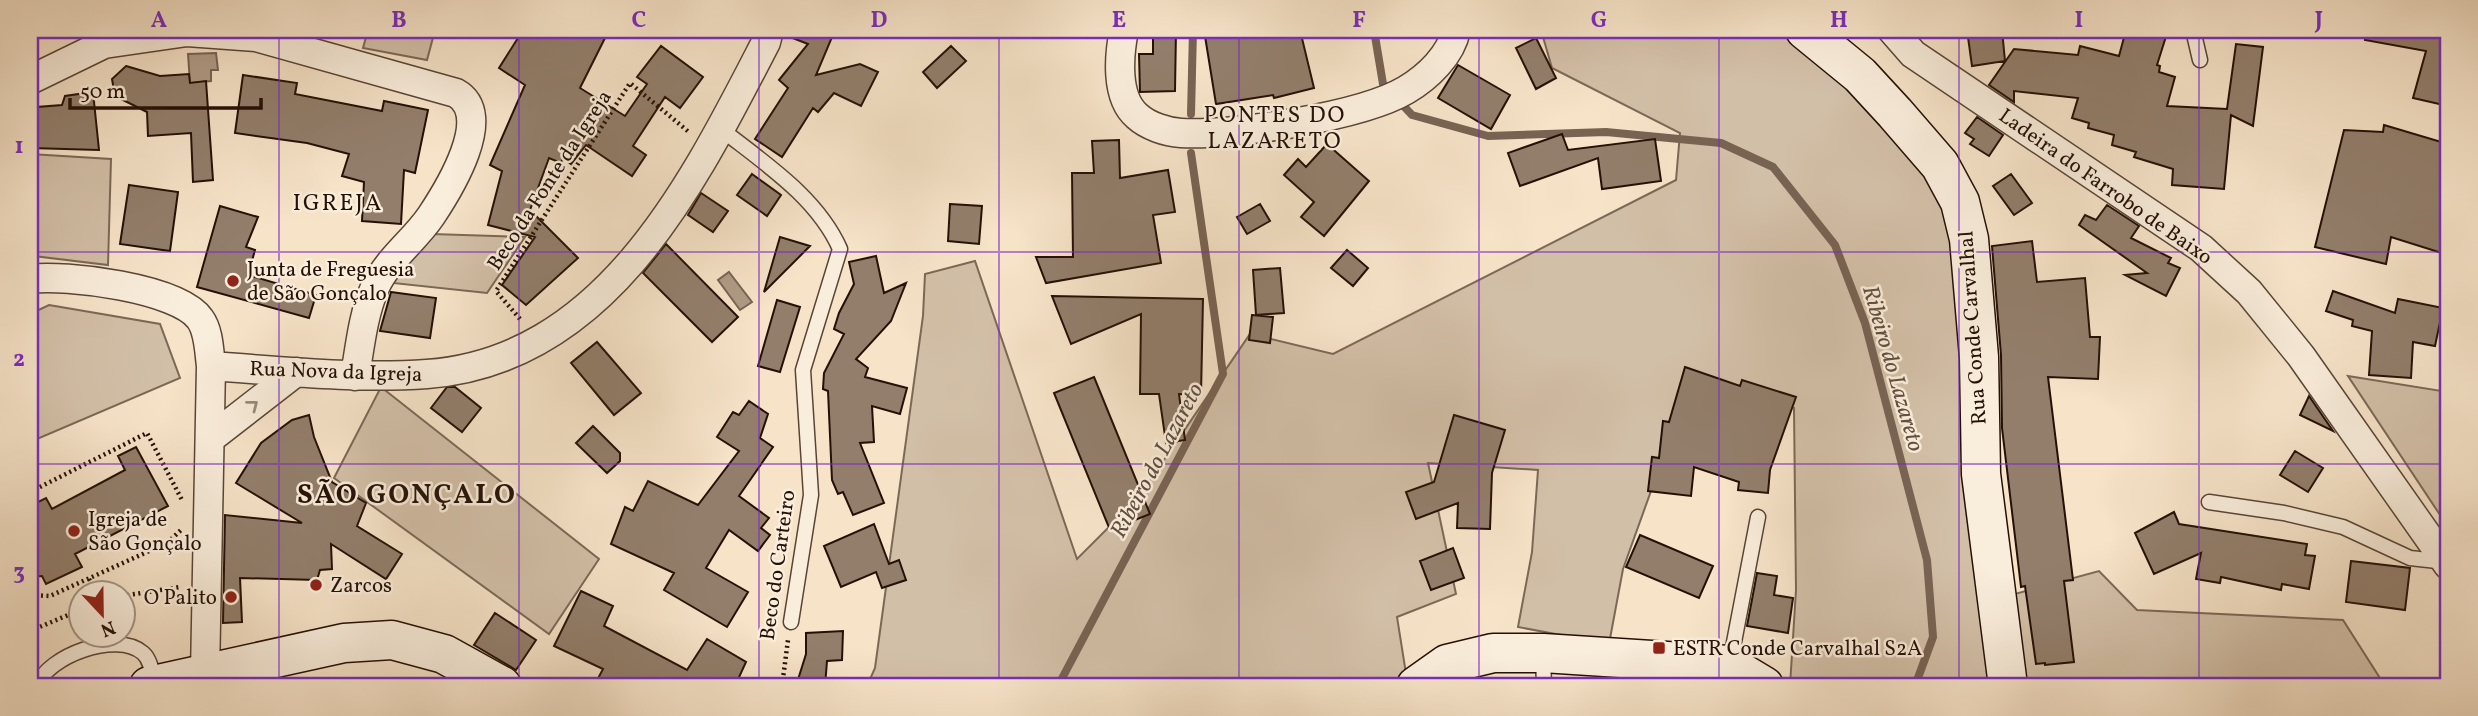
<svg xmlns="http://www.w3.org/2000/svg" width="2478" height="716" viewBox="0 0 2478 716" font-family="Vollkorn,serif">
	<rect width="100%" height="100%" fill="#f6e3c8"/>
	<filter id="stains"><feTurbulence type="fractalNoise" baseFrequency=".00286" numOctaves="4"/><feColorMatrix values="0 0 0 0 .2 0 0 0 0 .09 0 0 0 0 .02 0 0 0 .5 -.17"/></filter>
	<radialGradient id="worn" r=".72"><stop offset=".6" stop-color="#630" stop-opacity="0"/><stop offset="1" stop-color="#630" stop-opacity=".3"/></radialGradient>
	<path fill="#d2bfa7" stroke="#7c6857" stroke-width="2" d="M368 30H435L427 60 363 48Z
		M1541 30H1813L1940 165 2004 597 2099 571 2137 610 2343 620 2385 686H1790L1796 590 1794 408 1693 374 1623 569 1609 644 1518 627 1532 552 1538 470 1428 463 1456 594 1397 617 1408 686H867L875 668 923 316 925 274 975 261 1077 559 1138 498 1250 334 1333 354 1676 180 1680 133 1552 68Z
		M30 154 111 159 108 265 34 256 30 216Z
		M432 234 525 237 487 293 393 283Z
		M49 305 160 324 180 378 30 442V314Z
		M2348 376 2448 392V527Z
		M381 387 599 559 549 634 334 478Z"/>
	<path fill="#af9b86" stroke="#786353" stroke-width="2" d="M216 53 218 70H211V81L190 83 188 54Z
		M729 272 752 302 740 310 718 280Z"/>
	<g fill="none" stroke-linecap="round" stroke-linejoin="round">
		<path stroke="#786353" stroke-width="8" d="M1374 30 1383 84 1412 115 1488 136 1606 132 1721 143 1773 167 1835 245 1865 323 1927 560 1933 637 1915 686
			M1191 114 1193 30
			M1058 686 1223 374 1191 153"/>
	</g>
	<path fill="#927e6b" stroke="#251007" stroke-width="2" d="M523 30H609L580 88 625 116 647 84 637 77 661 46 703 77 680 108 665 97 633 146 646 155 632 176 586 145 571 164 563 158 561 163 549 158 530 210 578 258 526 305 502 285 535 237 488 225 502 171 490 165 525 85 499 68Z
		M785 30H835L816 75 860 64 878 72 861 106 834 93 818 112 813 108 782 157 755 139 788 88 779 80 808 44 785 35Z
		M1153 30H1176L1175 91 1140 92 1139 54H1153Z
		M1204 30H1300L1314 88 1274 98 1273 95 1216 104Z
		M1967 30H2002L2005 61 1972 66Z
		M2126 30H2168L2157 65 2160 66 2159 72 2175 77 2167 106 2227 109 2236 44 2263 47 2253 126 2231 115 2224 189 2172 185 2173 169 2134 157 2136 152 2112 145 2114 135 2088 128 2089 123 2072 118 2078 98 2014 91V102L1989 85 2014 49 2078 55 2080 46 2119 56Z
		M2366 30H2448V106L2413 98 2426 51 2365 40Z
		M1536 38 1556 78 1536 89 1516 48Z
		M951 46 966 61 937 88 923 72Z
		M1458 65 1510 95 1491 129 1438 98Z
		M126 66 160 76 189 74 190 83 206 81 213 180 193 182 191 133 148 136 147 112 115 96 112 79Z
		M243 75 297 83 295 94 382 111 384 101 428 110 415 173 404 170 401 224 362 221 364 182 342 176 349 154 307 143 235 133Z
		M93 92 99 150 30 148V116H38L37 107 62 105 65 96Z
		M1977 117 2003 135 1989 156 1970 144 1974 139 1965 133Z
		M2384 125 2448 144V255L2391 237 2386 264 2315 247 2344 130 2383 132Z
		M1562 134 1568 150 1655 139 1661 181 1602 189 1598 158 1520 186 1508 153Z
		M1119 140 1120 178 1168 170 1175 212 1153 215 1161 263 1046 283 1036 257H1073L1072 173H1094L1092 141Z
		M1327 144 1369 181 1324 236 1301 217 1314 202 1284 175 1298 159 1306 167Z
		M752 174 781 195 767 216 737 195Z
		M2011 174 2032 203 2014 215 1993 186Z
		M129 185 178 192 170 251 120 244Z
		M701 193 728 211 713 232 688 215Z
		M950 204 982 206 979 244 948 241Z
		M1260 204 1270 221 1247 234 1237 217Z
		M2107 205 2139 226 2131 238 2171 258 2168 263 2180 268 2166 296 2125 275 2147 273 2079 225 2085 215 2096 220Z
		M220 206 258 217 246 247 255 250 248 275 316 295 309 318 197 287Z
		M780 237 810 246 764 292Z
		M2032 241 2037 282 2085 278 2090 337H2100L2098 379 2048 377 2073 580 2064 581 2074 662 2045 665V663L2036 664 2025 586 2021 587 2002 428 2001 355 1992 246Z
		M666 244 738 317 712 342 643 273Z
		M1347 250 1368 268 1353 286 1331 268Z
		M876 256 884 293 906 283 891 321 856 359 868 368 865 377 907 388 900 414 872 406 874 442 860 443 884 503 853 515 843 492 838 494 832 480 828 391 823 389 824 373 844 334 834 329 839 313 854 284 849 262Z
		M1280 268 1284 313 1256 315 1253 270Z
		M2333 291 2395 313 2398 299 2443 308 2435 346 2413 342 2411 378 2369 375 2372 331 2352 326 2353 320 2326 311Z
		M391 292 436 298 430 338 380 331Z
		M1052 296 1203 299 1201 395 1179 394 1185 440 1166 443 1159 394H1140L1141 314 1071 344Z
		M777 300 800 307 780 372 758 366Z
		M1252 315 1273 317 1270 343 1249 340Z
		M597 342 641 393 614 415 571 363Z
		M1685 367 1740 386 1742 380 1796 397 1770 470 1768 493 1738 490 1739 482 1694 467 1691 496 1648 491 1652 457 1659 458 1663 421 1669 422Z
		M1094 377 1150 514 1110 530 1054 393Z
		M447 387H455L481 408 462 432 431 408Z
		M2309 396 2333 431 2300 415Z
		M749 401 768 414 760 438 773 447 739 496 769 518 761 528 770 535 758 551 729 530 706 568 748 592 727 627 664 590 674 573 611 544 625 507 633 511 648 481 698 505 739 451 717 437 733 412 739 415Z
		M309 415 314 437 332 482 366 503 357 526 402 554 386 579 331 544 332 569 320 570 317 580 240 578 242 622 223 623 225 515 302 523 236 483 261 443 292 420Z
		M1454 415 1505 430 1492 473 1490 529 1457 528 1458 503 1416 519 1406 492 1434 482Z
		M593 426 620 453V461L607 473 576 443Z
		M136 447 168 506 75 554 82 567 46 584 42 576 30 577V506L46 498 52 509 125 470 118 456Z
		M2295 451 2323 468 2308 492 2280 475Z
		M2174 512 2179 524 2307 544 2305 555 2315 556 2309 589 2282 584 2281 590 2221 577 2220 583 2196 579 2201 553 2154 574 2135 533Z
		M874 524 889 564 899 560 906 580 882 588 876 572 841 587 824 546Z
		M1640 535 1713 566 1699 598 1626 567Z
		M1453 548 1464 578 1431 590 1420 561Z
		M2351 561 2410 568 2405 610 2346 602Z
		M1757 573 1777 576 1774 595 1793 598 1788 633 1747 626Z
		M581 591 613 606 604 626 687 670 707 639 746 662 735 686H594L603 669 554 646Z
		M495 613 536 640 516 670 474 645Z
		M843 631 842 660 827 661 825 686H796L806 654V633Z"/>
	<g fill="none" stroke-linecap="round" stroke-linejoin="round">
		<defs>
			<path id="lane" d="M2193 30 2200 60
				M721 129C764 163 817 197 840 249L803 370 811 495 791 622
				M2209 502 2284 513 2343 527 2410 558 2446 562
				M1543 656 1544 686
				M1730 663 1758 517
				M37 686C47 656 117 630 143 653 151 660 152 673 154 684"/>
			<path id="street" d="M257 30 256 37 456 93C495 115 449 189 431 216 414 241 388 259 375 287 363 315 360 346 355 376
				M1124 30C1119 55 1115 97 1137 116 1148 126 1166 132 1181 133 1234 136 1362 116 1406 90 1428 77 1451 55 1456 30
				M1892 30 1913 54 2201 248 2249 292 2301 356 2448 565
				M30 80 104 44 187 32 256 37
				M30 279C65 274 179 288 200 319 209 331 209 351 211 366L205 674
				M211 366C283 371 355 379 427 374 607 361 694 181 766 42L769 30
				M211 438 296 372"/>
			<path id="secondary" d="M1805 30 1860 75 1895 113 1940 165 1960 202 1969 239 1979 357 1981 474 2008 686
				M149 686 344 643 392 640 444 654 502 686
				M1416 686 1447 664 1493 653H1543L1729 665 1764 686"/>
		</defs>
		<use href="#lane" stroke="#594537" stroke-width="17"/>
		<use href="#street" stroke="#594537" stroke-width="31"/>
		<use href="#secondary" stroke="#251007" stroke-width="41"/>
		<path stroke="#251007" stroke-width="4.5" stroke-dasharray="2 3.5" stroke-linecap="butt" d="M520 319 496 291 630 83 690 133
			M30 492 147 433 182 500
			M89 579 97 594
			M30 595 50 596 167 543 181 530
			M122 596 180 587
			M30 631 80 610
			M782 686 788 640"/>
		<use href="#lane" stroke="#f9eddb" stroke-width="14"/>
		<use href="#street" stroke="#f9eddb" stroke-width="28"/>
		<use href="#secondary" stroke="#f9eddb" stroke-width="38"/>
	</g>
	<defs><path id="oneway-chevron" d="M-2-3.5L2.5 0L-2 3.5" fill="none" stroke-width="1.6" stroke-linecap="round" stroke-linejoin="round" transform="scale(1.75)"/></defs>
	<use stroke="#9a8a7c" href="#oneway-chevron" transform="translate(253 405) rotate(-38)"/>
	<path fill="none" stroke="#7b2cbf" stroke-width="2" stroke-opacity="0.55" d="M279 30V686M519 30V686M759 30V686M999 30V686M1239 30V686M1479 30V686M1719 30V686M1959 30V686M2199 30V686M30 252H2448M30 464H2448"/>
	<g fill="#8f2418" stroke="#f9eddb" stroke-width="2.5">
		<circle cx="233" cy="281" r="7"/>
		<circle cx="74" cy="531" r="7"/>
		<circle cx="316" cy="585" r="7"/>
		<circle cx="231" cy="597" r="7"/>
		<rect x="1652" y="641" width="14" height="14" rx="3.5"/>
	</g>
	<g text-anchor="middle" stroke-width="5" stroke-linejoin="round" paint-order="stroke">
		<g font-size="21" fill="#251007" stroke="#f9eddb">
			<text transform="translate(549 180) rotate(-57)" y="7">Beco da Fonte da Igreja</text>
			<text transform="translate(2106 186) rotate(35)" y="7">Ladeira do Farrobo de Baixo</text>
			<text transform="translate(1972 328) rotate(-94)" y="7">Rua Conde Carvalhal</text>
			<text transform="translate(336 371) rotate(2)" y="7">Rua Nova da Igreja</text>
			<text transform="translate(777 565) rotate(-82)" y="7">Beco do Carteiro</text>
		</g>
		<g font-size="21" fill="#251007" stroke="#f9eddb" text-anchor="start">
			<text x="247" y="276">Junta de Freguesia<tspan x="247" dy="24">de São Gonçalo</tspan></text>
			<text x="88" y="526">Igreja de<tspan x="88" dy="24">São Gonçalo</tspan></text>
			<text x="330" y="592">Zarcos</text>
			<text x="217" y="604" text-anchor="end">O Palito</text>
			<text x="1673" y="655">ESTR Conde Carvalhal S2A</text>
		</g>
		<g font-size="23" letter-spacing="2" fill="#251007" stroke="#f9eddb">
			<text x="1275" y="122">PONTES DO<tspan x="1275" dy="26">LAZARETO</tspan></text>
			<text x="338" y="210">IGREJA</text>
		</g>
		<g font-size="23" font-style="italic" fill="#634f40" stroke="#f9eddb">
			<text transform="translate(1894 368) rotate(74)" y="8">Ribeiro do Lazareto</text>
			<text transform="translate(1156 460) rotate(-62)" y="8">Ribeiro do Lazareto</text>
		</g>
		<g font-size="28" font-weight="bold" letter-spacing="2" fill="#251007" stroke="#f9eddb">
			<text x="407" y="503">SÃO GONÇALO</text>
		</g>
	</g>
	<rect width="2478" height="716" fill="none" stroke="#f6e3c8" stroke-width="77"/>
	<g transform="translate(102 614) rotate(158)"><circle r="33" fill="#f9eddb" stroke="#a49586" stroke-width="2"/>
	<path d="M0-5L12 26L0 18L-12 26Z" fill="#8f2418"/>
	<text y="-10" font-size="19" font-weight="bold" text-anchor="middle" fill="#251007">N</text>
	</g>
	<path d="M70 98v10h191v-10" fill="none" stroke="#251007" stroke-width="3.5"/>
	<text x="80" y="98" font-size="21" fill="#251007" stroke="#f9eddb" stroke-width="5" paint-order="stroke">50 m</text>
	<rect x="38" y="38" width="2402" height="640" fill="none" stroke="#7b2cbf" stroke-width="2.5"/>
	<g font-size="23" text-anchor="middle" font-weight="bold" fill="#7b2cbf">
		<text x="159" y="27">A</text>
		<text x="399" y="27">B</text>
		<text x="639" y="27">C</text>
		<text x="879" y="27">D</text>
		<text x="1119" y="27">E</text>
		<text x="1359" y="27">F</text>
		<text x="1599" y="27">G</text>
		<text x="1839" y="27">H</text>
		<text x="2079" y="27">I</text>
		<text x="2319" y="27">J</text>
		<text x="19" y="153">1</text>
		<text x="19" y="366">2</text>
		<text x="19" y="579">3</text>
	</g>
	<rect width="100%" height="100%" filter="url(#stains)"/>
	<rect width="100%" height="100%" fill="url(#worn)"/>
</svg>
